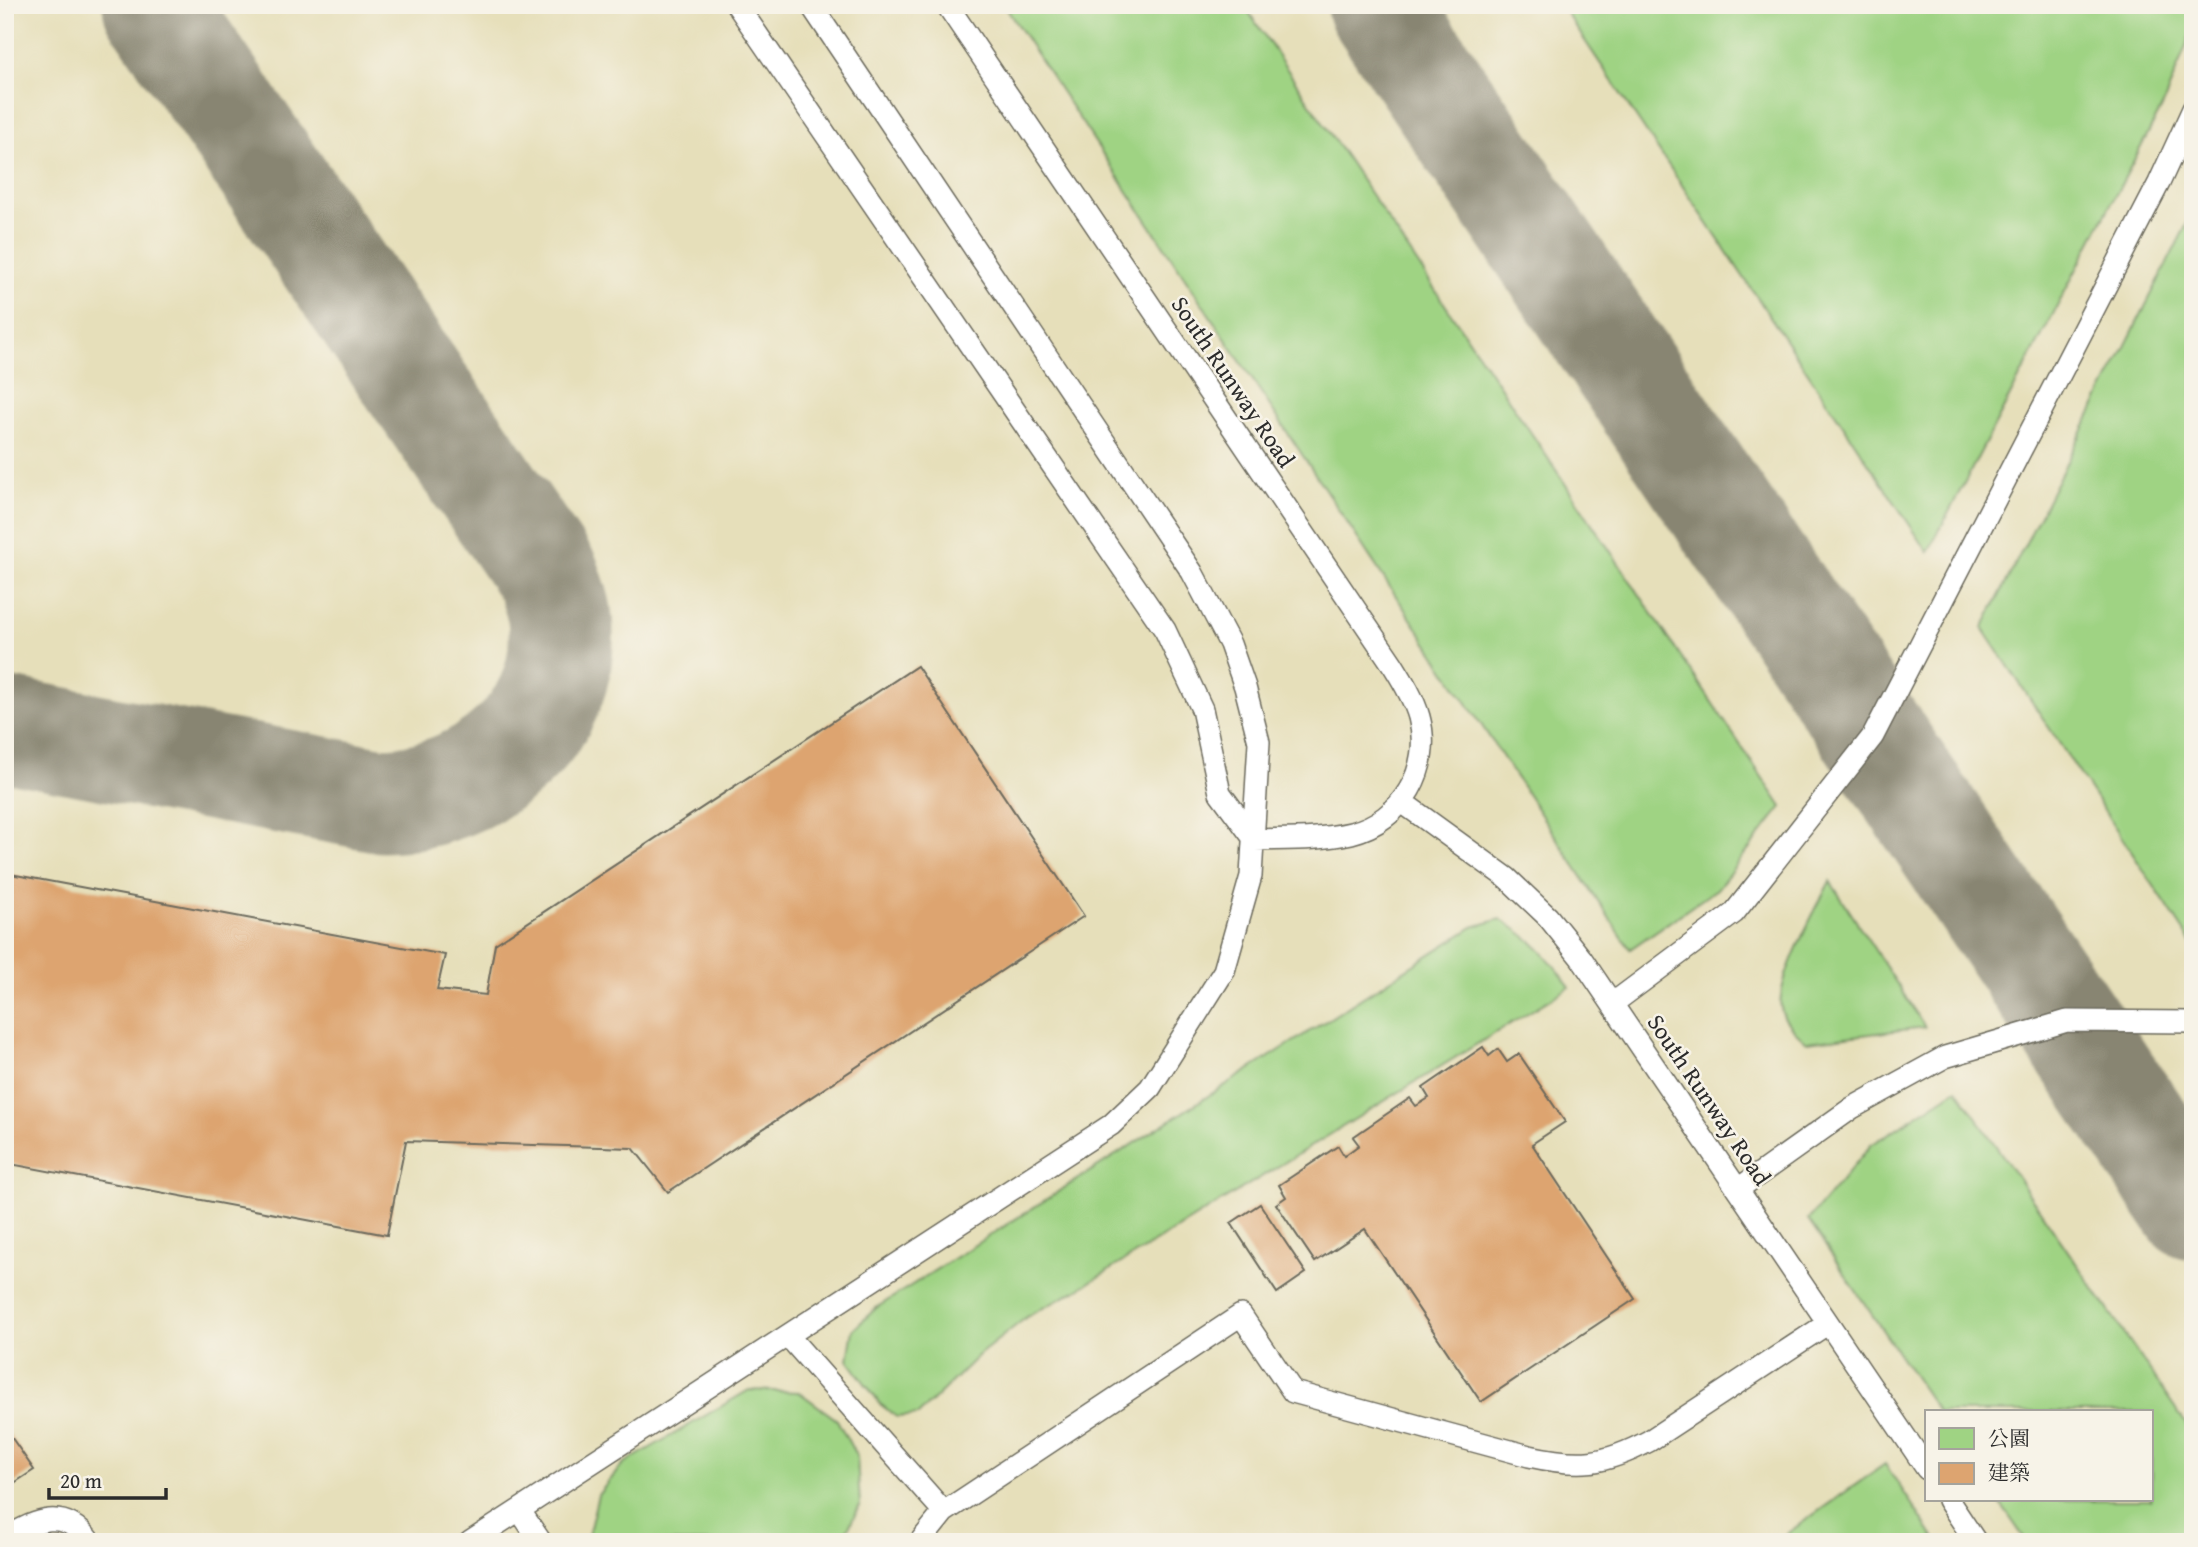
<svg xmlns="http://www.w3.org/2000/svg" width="2198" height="1547" viewBox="0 0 2198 1547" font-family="'Gentium Book Plus','Noto Serif TC',serif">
	<rect width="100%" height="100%" fill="#f7f3e8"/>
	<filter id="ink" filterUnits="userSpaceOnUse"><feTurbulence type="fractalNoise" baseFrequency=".0143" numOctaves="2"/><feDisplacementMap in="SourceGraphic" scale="14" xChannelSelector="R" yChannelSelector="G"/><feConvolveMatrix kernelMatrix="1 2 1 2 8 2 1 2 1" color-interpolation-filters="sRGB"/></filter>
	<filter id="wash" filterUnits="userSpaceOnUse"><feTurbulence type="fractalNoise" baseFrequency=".00686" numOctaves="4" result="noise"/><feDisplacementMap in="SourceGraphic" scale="28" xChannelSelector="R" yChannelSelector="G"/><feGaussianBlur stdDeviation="1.57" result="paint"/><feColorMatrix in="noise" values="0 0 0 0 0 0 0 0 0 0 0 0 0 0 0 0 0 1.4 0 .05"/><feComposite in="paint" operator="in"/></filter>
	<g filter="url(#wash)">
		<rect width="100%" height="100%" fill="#e6dfba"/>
		<path fill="#9fd383" stroke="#657f57" stroke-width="2" d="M1004 5H1244L1782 807 1717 889 1630 949Z
			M1561 5H2193V28L2163 105 1928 552Z
			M2193 212V945L1983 628Z
			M1830 881 1925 1027 1807 1042C1796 1032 1784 1023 1781 1008 1775 982 1817 907 1830 881Z
			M1500 919C1531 937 1550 958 1570 987L1077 1290 1028 1316 980 1354 918 1415 897 1417 880 1404 848 1360 853 1330 876 1308 1473 927Z
			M1957 1089 2193 1434V1542H2027L1998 1500H2151V1412H1938L1808 1220 1871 1145Z
			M749 1390 799 1392 837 1420 857 1457 860 1505 841 1542H591L588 1536 598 1495 623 1464Z
			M1885 1464 1937 1542H1775Z"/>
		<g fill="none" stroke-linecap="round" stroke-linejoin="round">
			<path stroke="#888572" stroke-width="105" d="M1379 5 2193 1207
				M5 729 382 800C479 798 573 723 560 618 559 605 552 590 548 577L155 5"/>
		</g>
		<g id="blocks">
			<path fill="#dda470" d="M917 666 1084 916 668 1192 633 1148 406 1141 387 1235 5 1163V873L445 955 437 990 486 995 495 944Z
				M1483 1047 1489 1056 1498 1049 1507 1062 1519 1054 1565 1122 1532 1144 1635 1299 1481 1402 1365 1229 1315 1262 1276 1204 1286 1197 1279 1185 1338 1146 1344 1156 1359 1145 1353 1137 1410 1098 1416 1106 1429 1098 1423 1088Z
				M1260 1204 1306 1273 1277 1293 1231 1223Z
				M5 1428 34 1470 5 1489Z"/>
		</g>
	</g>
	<g filter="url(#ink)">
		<use href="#blocks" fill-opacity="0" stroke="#6c6a5d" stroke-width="2"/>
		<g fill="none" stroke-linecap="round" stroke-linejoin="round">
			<defs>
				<path id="lane" d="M737 5 1165 630 1202 709 1220 793 1255 840
					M947 5 1393 665C1403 681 1414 699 1419 717 1433 768 1402 821 1351 833 1321 840 1287 839 1255 840
					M1402 802 1507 878 1548 917 1581 958 1927 1469
					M1612 1004 1734 913 1873 736 2159 183 2193 109
					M1738 1189 1852 1108 1945 1057 2067 1021 2193 1022
					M789 1337 944 1512
					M1948 1500 1976 1542
					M520 1511 541 1542
					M5 1539C35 1519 65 1507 90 1542
					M470 1542 1111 1125 1150 1088 1224 971 1251 876 1259 742 1245 687 1230 644 1192 572 811 5
					M920 1542 944 1512 1241 1315 1293 1392 1529 1456C1579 1467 1604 1465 1649 1441L1827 1324"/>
			</defs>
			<use href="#lane" stroke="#6c6a5d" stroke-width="24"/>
			<use href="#lane" stroke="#fff" stroke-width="21"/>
		</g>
	</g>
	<g text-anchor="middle" stroke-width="5" stroke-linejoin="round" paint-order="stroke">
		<g font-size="24" fill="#2b2b2b" stroke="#f7f3e8">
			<text transform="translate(1233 382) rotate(56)" y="8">South Runway Road</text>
			<text transform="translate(1709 1100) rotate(56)" y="8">South Runway Road</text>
		</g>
	</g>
	<rect width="2198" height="1547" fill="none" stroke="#f7f3e8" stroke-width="28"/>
	<rect x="1925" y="1410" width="228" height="91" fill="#f7f3e8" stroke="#a5a39c" stroke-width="2"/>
	<rect x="1939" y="1428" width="35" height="21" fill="#9fd383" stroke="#a5a39c" stroke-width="2"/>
	<text x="1988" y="1446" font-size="21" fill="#2b2b2b">公園</text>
	<rect x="1939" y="1463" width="35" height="21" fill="#dda470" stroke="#a5a39c" stroke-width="2"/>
	<text x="1988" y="1480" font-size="21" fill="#2b2b2b">建築</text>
	<path d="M49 1488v10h117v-10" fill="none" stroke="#2b2b2b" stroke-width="3.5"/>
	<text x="60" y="1488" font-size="21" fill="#2b2b2b" stroke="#f7f3e8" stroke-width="5" paint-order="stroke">20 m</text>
</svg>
